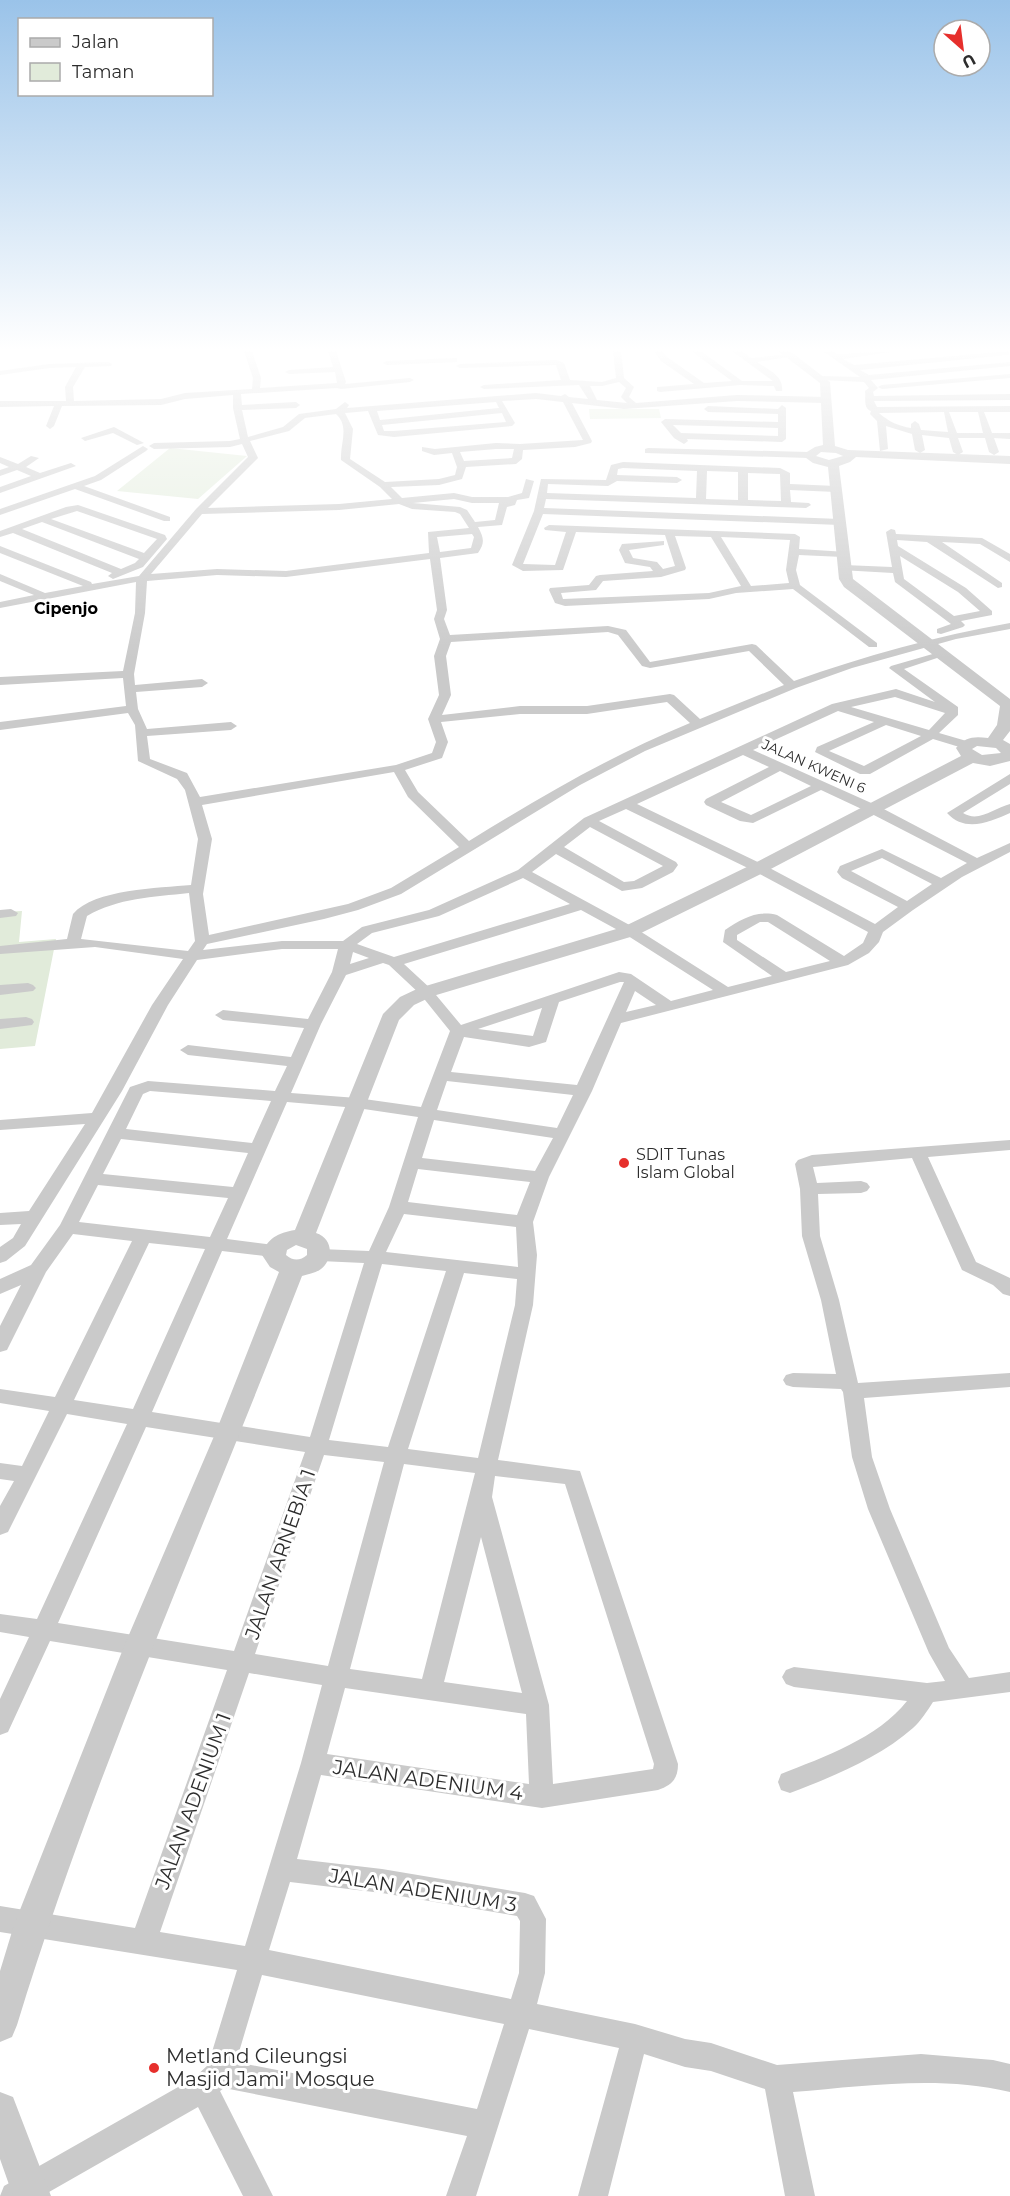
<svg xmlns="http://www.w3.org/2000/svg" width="1010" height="2196" viewBox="0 0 1010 2196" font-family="Montserrat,sans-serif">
	<rect width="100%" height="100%" fill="#fff"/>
	<path fill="#e1ebda" d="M589 409H659L661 418 590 419Z
		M170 448 247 456 198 499 117 491Z
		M22 911 19 942 56 939 35 1046 0 1049V912Z"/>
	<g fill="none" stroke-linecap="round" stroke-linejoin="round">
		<path fill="#cacaca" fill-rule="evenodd" d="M244 351H252L261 378 260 388 337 383 335 372 289 374 285 372 289 370 333 367 328 351H336L346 382 345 384 410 378 414 380 410 382 341 389 337 388 241 394 242 405 296 402 300 405 296 408 242 410 248 437 283 427 299 414 336 409 345 402 349 405 347 408 536 393 561 396 565 394 569 397 588 399 579 385 484 389 480 387 484 385 561 380 556 365 460 368 456 366 460 364 556 360 564 363 570 380 602 382 616 378 613 351H621L624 378 634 387 629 397 636 403 737 395 825 397 829 400 825 403 737 401 624 409 572 403 592 441 591 443 575 447 523 450 522 459 516 464 466 467 462 479 439 485 391 487 402 498 454 493 472 497H508L522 493 526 479 534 481 529 498 517 500 515 505 507 507 502 525 478 527C484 538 485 543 478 553L440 558 447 610 444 619 450 635 608 626 626 630 650 662 752 644 756 645 794 681C865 656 936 636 1010 623V629L956 639 852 668 796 688 645 751 580 785 401 894 358 910 324 919 207 944 203 950 282 941H343L362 927 429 910 518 870 584 818 832 704 896 689 935 702 889 668 891 666 943 651 949 654 904 669 958 707V715L939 733 970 742 972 745 970 748 966 749 933 739 870 774H860L815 752 817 747 874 722 838 711 753 750 878 806 977 858 1010 843V852L962 877 913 910 883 932 879 942 869 953 848 965 621 1023 592 1091 549 1177 533 1222 537 1255 533 1305 498 1460 580 1471 678 1764C678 1779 672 1785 658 1790L542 1808 321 1775 297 1859 382 1869 525 1893 534 1896 546 1919 545 1973 537 2004 635 2024 685 2039 711 2043 777 2065 921 2054 993 2060 1010 2064V2092C939 2075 865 2086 793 2092L815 2196H785L765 2089 711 2071 685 2067 644 2054 608 2196H578L619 2048 529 2029 476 2196H446L467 2136 224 2088 220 2091 273 2196H243L198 2107 42 2196H0L4 2186 194 2078 208 2065 237 1970 0 1932V1906L135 1928 227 1670 50 1641 8 1732 0 1735V1699L29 1637 0 1632V1614L37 1619 127 1424 67 1414 8 1532 0 1535V1506L14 1481 0 1479V1463L22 1466 49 1411 0 1403V1389L55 1397 132 1241 73 1234 46 1272 7 1350 0 1352V1326L21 1285 0 1294V1279L31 1265 60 1225 130 1087 148 1081 275 1091 287 1066 188 1055 180 1050 188 1045 291 1057 304 1028 223 1020 215 1015 223 1010 308 1019 332 972 338 949H282L197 960 168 1005 122 1091 25 1246 6 1261 0 1263V1247L13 1238 21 1224 0 1225V1213L29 1211 85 1124 0 1130V1120L92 1113 152 1005 183 959 95 947 0 954V946L67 939 73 914C94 889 159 888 191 885L198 839 185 790 177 779 138 761 135 725 128 713 0 730V722L126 706 123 678 0 685V677L123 671 135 613 136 582 0 608V602L34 595 0 581V574L45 593 83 586 0 553V546L91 582 92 584 139 576 196 509 248 457 242 444 230 447 154 449 149 446 154 443 230 441 240 439 233 408V395L185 399 161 405 62 406 54 426 50 429 46 426 54 406 0 407V401H66L65 387 76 367 49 368 0 375V371L49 364 108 362 112 364 111 366 85 367 73 387 74 401 161 399 185 393 252 389 253 378ZM619 382 626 388 621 397 627 403 597 400 590 386H602ZM536 399 563 402 583 440 520 444 496 443 435 449 422 447V451L434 455 452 453 457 467 455 475 439 479 385 482 350 459 353 429 345 413 368 411 378 435 394 437 512 426 515 423 502 401ZM496 402 499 408 380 420 377 411ZM502 413 506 422 394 431H384L382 425ZM336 414C350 427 340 443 341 460L380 487 392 499 339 504 208 508 258 458 250 441 289 431 305 418ZM496 449H514L512 458 464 461 460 452ZM454 499 472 503H499L495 520 475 522 467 510 460 507 413 503ZM399 504 412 509 455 512 460 514 469 528 428 532 429 553 286 571 217 569 151 574 202 514 339 510ZM472 534 474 537 471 548 440 552 437 537ZM430 559 437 610 434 619 440 639 434 656 439 695 428 719 436 742 432 753 396 765 200 797 187 773 150 759 147 736 231 730 237 726 231 722 147 729 138 709 136 692 202 687 208 683 202 679 135 685 134 674 145 613 147 581 217 575 286 577ZM608 632 618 635 642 666 650 668 749 651 784 685 700 719 674 695 670 694 587 706H520L442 715 451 695 446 656 451 642ZM895 697 945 713 929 730 851 707ZM667 702 690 723C610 756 542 796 469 841L418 792 405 770 442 758 448 742 441 722 520 714H587ZM886 725 921 736 864 766 829 751ZM743 755 769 767 706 799 704 802 706 805 740 821 753 823 821 790 868 812 967 863 941 878 882 849 840 866 837 872 842 878 898 907 875 924 764 865 637 804ZM780 771 811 786 751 815 721 802ZM394 772 408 797 459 847 391 888 348 904 209 935 203 894 212 839 202 805ZM626 809 754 871 868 932 863 943 844 956 777 915C757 910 742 919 725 930L723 942 772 976 728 987 635 928 532 872 556 854 622 891 642 888 673 872 678 865 676 862 599 821ZM590 827 663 866 634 881 624 882 564 847ZM882 858 932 884 907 901 851 871ZM523 878 570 904 394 957 357 944 372 933 439 916ZM189 893 195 941 188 951 81 939 87 916C118 898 153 897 189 893ZM581 910 625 934 713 990 671 1001 631 974 619 972 461 1025 431 989 404 964ZM760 922H768L830 961 786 972 737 940V935ZM353 952 369 958 350 964ZM383 963 389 965 421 995 450 1031 421 1107 357 1098 291 1093 321 1024 346 975ZM620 982H624L577 1085 451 1072 464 1037 529 1047 546 1042 559 1002ZM635 991 656 1005 626 1012ZM542 1008 533 1036 478 1029ZM447 1081 573 1095 557 1128 437 1110ZM150 1091 271 1101 252 1143 126 1129 143 1094ZM287 1102 357 1108 418 1117 389 1207 369 1251 320 1249 314 1251 311 1255 314 1259 320 1261 364 1263 310 1437 152 1412 222 1251 274 1257 280 1255 283 1251 280 1247 274 1245 227 1239ZM434 1120 553 1138 535 1171 422 1158ZM121 1139 248 1153 233 1187 103 1174ZM418 1169 530 1182 517 1215 408 1202ZM98 1185 228 1198 210 1237 79 1222ZM404 1214 516 1227 518 1267 386 1252ZM149 1243 205 1249 133 1409 74 1400ZM382 1264 446 1271 388 1447 329 1440ZM464 1273 517 1279 515 1305 478 1458 408 1449ZM146 1427 305 1452 234 1651 58 1623ZM324 1455 384 1462 328 1666 255 1654ZM404 1464 475 1473 422 1679 350 1669ZM495 1476 565 1484 654 1764 653 1769 553 1784 549 1705 492 1497ZM481 1537 522 1693 444 1682ZM249 1673 322 1685 301 1763 245 1946 160 1932ZM345 1688 526 1714 529 1784 327 1754ZM290 1882 382 1893 517 1916 520 1921 519 1973 511 1999 269 1950ZM262 1975 504 2024 477 2109 236 2062Z
			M654 351H662L667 357 704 383 732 381 691 351H701L742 381H773L732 351H742L751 358 790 354 794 356 757 362C769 370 784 376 782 391H776L774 386 740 385 660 392 657 391V387L694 384 661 361Z
			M832 351 837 354 897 351 843 359 854 365 1009 351V355H1006L860 370 869 375 1010 362V366L871 380 878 388 873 392 874 396 1010 394V400L874 401 877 407 1010 406V412H984L992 433H1010V439L994 438 999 452 994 455 989 452 985 438H958L963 452 958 455 953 452 949 438 922 435 925 450 920 453 915 450 912 434 886 426 888 449 880 451 877 421 870 414 871 411C863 408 866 398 865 391L869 388 864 382 821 380 817 378 821 376 860 377 824 352ZM944 412 948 432 921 430 919 424 915 421 911 424V428C899 426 889 422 879 413ZM949 412H978L983 433H957Z
			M454 358H457V362L387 365 383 363 387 361Z
			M1010 374V378L882 389 878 387 882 385Z
			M782 405 786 408V439L782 442 687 439 688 441 684 444 674 438 661 422 665 419 778 422V414L708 412 704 409 708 406 778 409ZM673 425 778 428V436L681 433Z
			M114 427 144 443 137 445 113 433 85 441 81 438Z
			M143 446 148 449 146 451 101 480 84 486 170 517V521H164L75 489 0 515V509L95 476Z
			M648 448 808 452 813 455 808 458 645 453V449Z
			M31 456 39 458 26 467 40 473 71 463 76 466 0 493V487L31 476 17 470 0 476V470L9 467 0 463V457L18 464Z
			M623 462 780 468 790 473V484L836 486 841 489 836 492 790 490 791 502 809 503 811 505 806 508 546 499 544 508 840 519 845 522 840 525 543 514 523 564 555 565 566 532 545 530 544 528 549 525 795 534 800 537 799 549 847 552V556L843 557 799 555 796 570 800 585 877 643V647H869L793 589 736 593 709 599 565 606 555 603 549 590 550 588 589 585 596 576 600 575 653 571 650 567 625 563 619 550 622 544 664 541V545L629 550 633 558 657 562 663 569 675 566 665 535 576 532 563 570 523 571 512 565 534 511 541 479 606 480 611 465ZM623 468 697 471 696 498 547 493 548 484 608 486 617 481 677 483 682 480 677 477 617 475 618 469ZM707 471 738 472V500L706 499ZM748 473 780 474 781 501 748 500ZM675 536 711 537 741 586 709 593 563 599 561 593 596 590 603 581 661 577 685 570 686 568ZM721 537 790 540 786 570 789 583 751 586Z
			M78 505 165 535 167 539 143 567 113 579 108 576 112 573 13 533 0 537V531L66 507ZM77 511 157 539 144 553 51 519ZM42 522 139 559 135 563 121 569 22 529Z
			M891 529 895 530 896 534 982 538 1010 554V562L980 544 942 542 1002 583V587L998 588 927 542 897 540 898 546 966 588 992 611V615L961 621 965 625 963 627 941 634 937 633V629L951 624 895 582 893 573 840 570 839 568 844 565 892 567 886 532ZM900 556 958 592 980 611 954 616 904 579Z
			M1010 774V784L963 813C979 823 994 808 1010 804V813C990 822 965 833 947 813Z
			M11 909 18 913 16 916 0 918V910Z
			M28 983 33 985 36 988 33 991 0 995V985Z
			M26 1017 32 1019 34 1022 32 1025 0 1029V1019Z
			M1010 1140V1150L928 1157 976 1262 1010 1278V1296L1003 1294 993 1285 962 1270 912 1158 813 1167 817 1183 861 1181 867 1183 870 1187 867 1191 861 1193 818 1194 820 1236 839 1300 858 1383 1010 1373V1387L864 1398 872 1457 890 1509 949 1648 969 1678 1010 1672V1692L933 1702C927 1711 921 1721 913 1728 879 1758 832 1777 790 1793L781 1790 778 1782 781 1774C824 1757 878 1738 907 1701L794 1687 786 1684 782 1677 786 1670 794 1667 927 1683 945 1681 929 1653 868 1509 852 1457 843 1392 841 1389 793 1387 786 1385 783 1380 786 1375 793 1373 836 1374 821 1300 802 1236 800 1189 795 1164 798 1160 812 1155Z"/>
		<path fill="#cacaca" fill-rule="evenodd" d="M778 351H790L830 382 835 446 848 450 1010 456V464L856 457 850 462 839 466 853 579 1010 699V731L1003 740 1010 744V761L990 766 973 763 765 872 637 935 433 996 414 1005 399 1020 316 1233C333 1238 334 1259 321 1269 316 1273 308 1274 302 1276 206 1525 95 1769 17 2025L12 2037 0 2042V1971L14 1925 125 1644 215 1434 279 1272 270 1267 262 1255C267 1238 278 1233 295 1230L383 1014 400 997 419 988 623 927 753 864 961 756 956 748C965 737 974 736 988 738L997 725 1000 706 844 587 839 579 828 467 813 463 802 455 815 447 823 445 820 383ZM821 452 836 453 843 456 829 460 816 456ZM977 746 996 748 1001 753 982 755 972 749ZM296 1245 307 1249V1255C300 1261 293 1261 286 1255L287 1250Z
			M0 2092 13 2097 51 2196H13L0 2159Z"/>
	</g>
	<linearGradient id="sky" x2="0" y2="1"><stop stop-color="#9ac3e9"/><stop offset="0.53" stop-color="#fff"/><stop offset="1" stop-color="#fff" stop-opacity="0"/></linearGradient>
	<rect width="1010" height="659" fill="url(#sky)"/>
	<g fill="#e62f2c" stroke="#fff" stroke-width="2">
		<circle cx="624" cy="1163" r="6"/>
		<circle cx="154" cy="2068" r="6"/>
	</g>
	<g text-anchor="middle" stroke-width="6" stroke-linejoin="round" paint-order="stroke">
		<g font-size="14" fill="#2d2d2d" stroke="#fff">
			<text transform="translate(814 766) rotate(24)" y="5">JALAN KWENI 6</text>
		</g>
		<g font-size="16" font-weight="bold" fill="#000" stroke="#fff">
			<text x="66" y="614">Cipenjo</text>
		</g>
		<g font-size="16" fill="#2d2d2d" stroke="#fff" text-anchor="start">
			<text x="636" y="1160">SDIT Tunas<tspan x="636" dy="18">Islam Global</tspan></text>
		</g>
		<g font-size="20" fill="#2d2d2d" stroke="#fff">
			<text transform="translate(280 1554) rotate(-71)" y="7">JALAN ARNEBIA 1</text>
			<text transform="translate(428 1780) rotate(8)" y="7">JALAN ADENIUM 4</text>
			<text transform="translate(193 1801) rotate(-70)" y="7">JALAN ADENIUM 1</text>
			<text transform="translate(423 1890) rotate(9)" y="7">JALAN ADENIUM 3</text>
		</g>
		<g font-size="20" fill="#2d2d2d" stroke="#fff" text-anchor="start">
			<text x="166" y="2063">Metland Cileungsi<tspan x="166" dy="23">Masjid Jami' Mosque</tspan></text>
		</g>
	</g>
	<rect x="18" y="18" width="195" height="78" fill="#ffffff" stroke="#ababab" stroke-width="1.5"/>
	<rect x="30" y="38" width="30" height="9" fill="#cacaca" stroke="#ababab" stroke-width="1.5"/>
	<text x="72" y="48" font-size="18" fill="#2d2d2d">Jalan</text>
	<rect x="30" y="63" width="30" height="18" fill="#e1ebda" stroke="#ababab" stroke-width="1.5"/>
	<text x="72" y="78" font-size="18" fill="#2d2d2d">Taman</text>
	<g transform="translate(962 48) rotate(152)"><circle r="28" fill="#ffffff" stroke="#ababab" stroke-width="1.5"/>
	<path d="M0-4.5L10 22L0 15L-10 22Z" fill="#e62f2c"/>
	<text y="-9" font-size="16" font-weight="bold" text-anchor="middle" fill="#2d2d2d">U</text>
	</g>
</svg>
